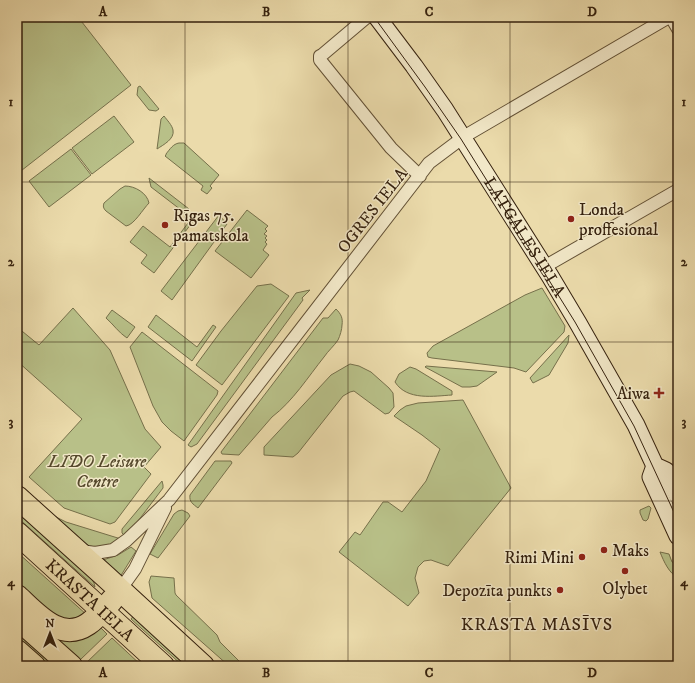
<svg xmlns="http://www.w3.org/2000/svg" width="695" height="683" viewBox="0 0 695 683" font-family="'IM FELL DW Pica',serif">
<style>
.green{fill:#b8c088;stroke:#76704b}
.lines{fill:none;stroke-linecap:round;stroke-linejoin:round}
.street-casing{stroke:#625035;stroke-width:14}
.secondary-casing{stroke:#35210e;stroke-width:19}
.highway-casing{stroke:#35210e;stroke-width:24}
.street{stroke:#f2e8c8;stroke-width:12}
.secondary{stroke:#f2e8c8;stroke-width:17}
.highway{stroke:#ebdbab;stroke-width:22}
.tram{stroke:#35210e;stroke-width:1}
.grid{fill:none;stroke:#35210e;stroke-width:1;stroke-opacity:0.55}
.poi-dot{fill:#8f2418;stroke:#f2e8c8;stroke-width:1.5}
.labels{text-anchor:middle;stroke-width:3;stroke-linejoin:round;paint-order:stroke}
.poi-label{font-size:17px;fill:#35210e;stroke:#f2e8c8;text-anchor:start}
.street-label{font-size:17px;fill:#35210e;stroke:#f2e8c8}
.park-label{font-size:17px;font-style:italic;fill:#56492c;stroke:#f2e8c8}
.neighbourhood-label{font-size:18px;letter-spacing:1px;fill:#35210e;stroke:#f2e8c8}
.neatline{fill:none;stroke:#35210e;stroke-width:1.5}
.grid-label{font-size:13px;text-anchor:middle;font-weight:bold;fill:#35210e}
</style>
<rect width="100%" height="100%" fill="#ebdbab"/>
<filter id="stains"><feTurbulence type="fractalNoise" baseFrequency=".005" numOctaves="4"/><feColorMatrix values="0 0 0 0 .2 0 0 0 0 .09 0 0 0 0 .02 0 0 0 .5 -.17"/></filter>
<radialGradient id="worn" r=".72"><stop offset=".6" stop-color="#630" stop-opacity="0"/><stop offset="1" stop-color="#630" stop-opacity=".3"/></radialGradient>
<path class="green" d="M18,17H78L131,85L17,174V18Z
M140,86L159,109L156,111L149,110L137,95L138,87Z
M114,116L134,142L92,174L72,148Z
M164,116C167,120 172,125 173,130C175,139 163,145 157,149L161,119Z
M179,143H184L219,175L210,186L212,188L207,194L201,190L203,186L165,156L166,155V154C170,149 173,144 179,143Z
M71,149L91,175L49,207L29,181Z
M149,178L189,209L185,213L151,187Z
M125,186C135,186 147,193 149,203C143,209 134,225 126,226L106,211C103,208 103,206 104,203L120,189Z
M247,210L268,226L265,229L267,231L264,234L267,236L265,238L267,240L265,242L267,244L263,250L269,255L251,278L215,251Z
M219,215L227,224L172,300L161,291Z
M191,219L194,220L154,273L141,263L147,255L130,242L143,226L170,247Z
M271,284L289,296L222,385L196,365L221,331L257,286Z
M542,288L565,326L564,332L526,372L514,368L432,358L428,357L427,353L433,346L525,295Z
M310,290L302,298L303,300L197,444L191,447L188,445L296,293Z
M73,308L110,350L145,429L161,447L144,467L151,474L115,522L110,524L64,508L29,477L82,419L17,361V327L39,345Z
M336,309C341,314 343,318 342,325C342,329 340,336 338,340C334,346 328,351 324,357C308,377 293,401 272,417L239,455L222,454L221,452L323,318H328Z
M112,310L135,327L127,338C119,333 113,324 106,318Z
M156,315L197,347L213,325L216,327L192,361L148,327Z
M142,332L218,391L217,395L184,441L171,431L162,422L153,406L130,347Z
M569,335L568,343L549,375L533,383L530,378Z
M350,364L359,366L371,372L389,388L393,393L394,407L389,413L385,414L354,391L350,392L343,396L298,453L293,457L264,455V447L331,375Z
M426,366L497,372L477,386L470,387H462L425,367Z
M410,367L416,369L452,391V395C434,396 407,401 395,382L399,374Z
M463,400L511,488L448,566L431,560L424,561L418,567L415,578L419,593L408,606L339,552L355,532L360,535L383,502H388L402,512L426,481L440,449L422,435L394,416L400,410L406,406L418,403Z
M215,461H231L232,463L198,508C193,504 189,502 190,495Z
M162,481L163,485V488L138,521L125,536L122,533V529Z
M18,484L56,517L66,522L121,539L111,545L94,547L87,545L74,539L21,490Z
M17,505L88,572L94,583L95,587L17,517Z
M649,506L651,508L648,519L646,521L643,520L640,513V510Z
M182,510L188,513L190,516L158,558L150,554L174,514L178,511Z
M131,547L136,551L120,577L103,560L118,555Z
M17,552L87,615L80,619L59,620L17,589Z
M660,552L669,554L672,562C681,565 678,570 678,578C669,573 664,562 660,552Z
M151,576L174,578L175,593L176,595L217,635L220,642L244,666H229L152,598L149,582Z
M135,614L192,666H183L131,619Z
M100,627L107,634L80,660L54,638Z
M17,631L56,666H45L17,642Z
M112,638L142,666H87L85,664Z"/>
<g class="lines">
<g class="street-casing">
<path id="street" d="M367,17L322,55L320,56V60L391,148L420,176
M671,17L678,29
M544,267L678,190
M81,551L95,553L113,550L127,540L169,500L429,163L465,136L669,17
M120,590L135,569L165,508"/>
</g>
<g class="secondary-casing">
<g id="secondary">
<path id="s1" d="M377,17L414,66L445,110L550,276L578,323L636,425L655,466L666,471L678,496"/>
<path d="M655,466L651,477L678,536"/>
</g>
</g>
<g class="highway-casing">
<g id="highway">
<path d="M17,497L106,577L203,666"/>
<path id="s2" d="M17,533L163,666"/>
<path d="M17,596C36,613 60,643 88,624C97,618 105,608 112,600"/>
<path d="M17,618L71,666"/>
<path d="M17,651L34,666"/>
</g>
</g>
<use href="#street" class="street"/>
<use href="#secondary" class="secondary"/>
<use href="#highway" class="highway"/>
<path class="tram" d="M374,17L425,87L461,139L575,322L634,426L678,521"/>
</g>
<path class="grid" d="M185,17V666M348,17V666M510,17V666M17,182H678M17,342H678M17,501H678"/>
<g class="poi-dot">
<circle cx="571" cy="219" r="4"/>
<circle cx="165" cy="225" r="4"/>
<path d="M657 387h4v4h4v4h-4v4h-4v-4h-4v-4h4z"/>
<circle cx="604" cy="550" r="4"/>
<circle cx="582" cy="557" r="4"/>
<circle cx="625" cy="571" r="4"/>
<circle cx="560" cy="590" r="4"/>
</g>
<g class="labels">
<g class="poi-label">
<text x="579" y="215">Londa<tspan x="579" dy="20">proffesional</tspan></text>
<text x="173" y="221">Rīgas 75.<tspan x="173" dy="20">pamatskola</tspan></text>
<text x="650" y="399" text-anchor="end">Aiwa</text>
<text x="612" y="556">Maks</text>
<text x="574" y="563" text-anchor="end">Rimi Mini</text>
<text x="625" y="594" text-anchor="middle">Olybet</text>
<text x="552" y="596" text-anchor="end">Depozīta punkts</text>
</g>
<g class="street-label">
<text transform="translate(372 210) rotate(-52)" y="6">OGRES IELA</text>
<text dy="6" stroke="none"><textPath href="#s1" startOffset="265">LATGALES IELA</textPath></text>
<text dy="6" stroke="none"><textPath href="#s2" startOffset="99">KRASTA IELA</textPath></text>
</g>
<g class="park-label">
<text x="97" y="467">LIDO Leisure<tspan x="97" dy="20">Centre</tspan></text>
</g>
<g class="neighbourhood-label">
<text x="537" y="630">KRASTA MASĪVS</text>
</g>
</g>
<rect width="695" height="683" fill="none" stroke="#ebdbab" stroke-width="44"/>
<g transform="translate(50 633)" stroke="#f2e8c8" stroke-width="3" paint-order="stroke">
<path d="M0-3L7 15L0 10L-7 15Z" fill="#35210e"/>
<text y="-6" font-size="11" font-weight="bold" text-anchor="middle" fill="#35210e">N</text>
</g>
<rect x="22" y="22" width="651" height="639" class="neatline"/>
<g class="grid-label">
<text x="103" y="16">A</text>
<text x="266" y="16">B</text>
<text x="429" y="16">C</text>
<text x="592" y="16">D</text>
<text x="11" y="106">1</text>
<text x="684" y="106">1</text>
<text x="11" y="266">2</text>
<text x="684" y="266">2</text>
<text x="11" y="426">3</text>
<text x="684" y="426">3</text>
<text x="11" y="586">4</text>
<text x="684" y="586">4</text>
<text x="103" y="677">A</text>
<text x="266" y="677">B</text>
<text x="429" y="677">C</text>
<text x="592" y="677">D</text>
</g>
<rect width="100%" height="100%" filter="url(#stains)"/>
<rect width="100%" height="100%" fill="url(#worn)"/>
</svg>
